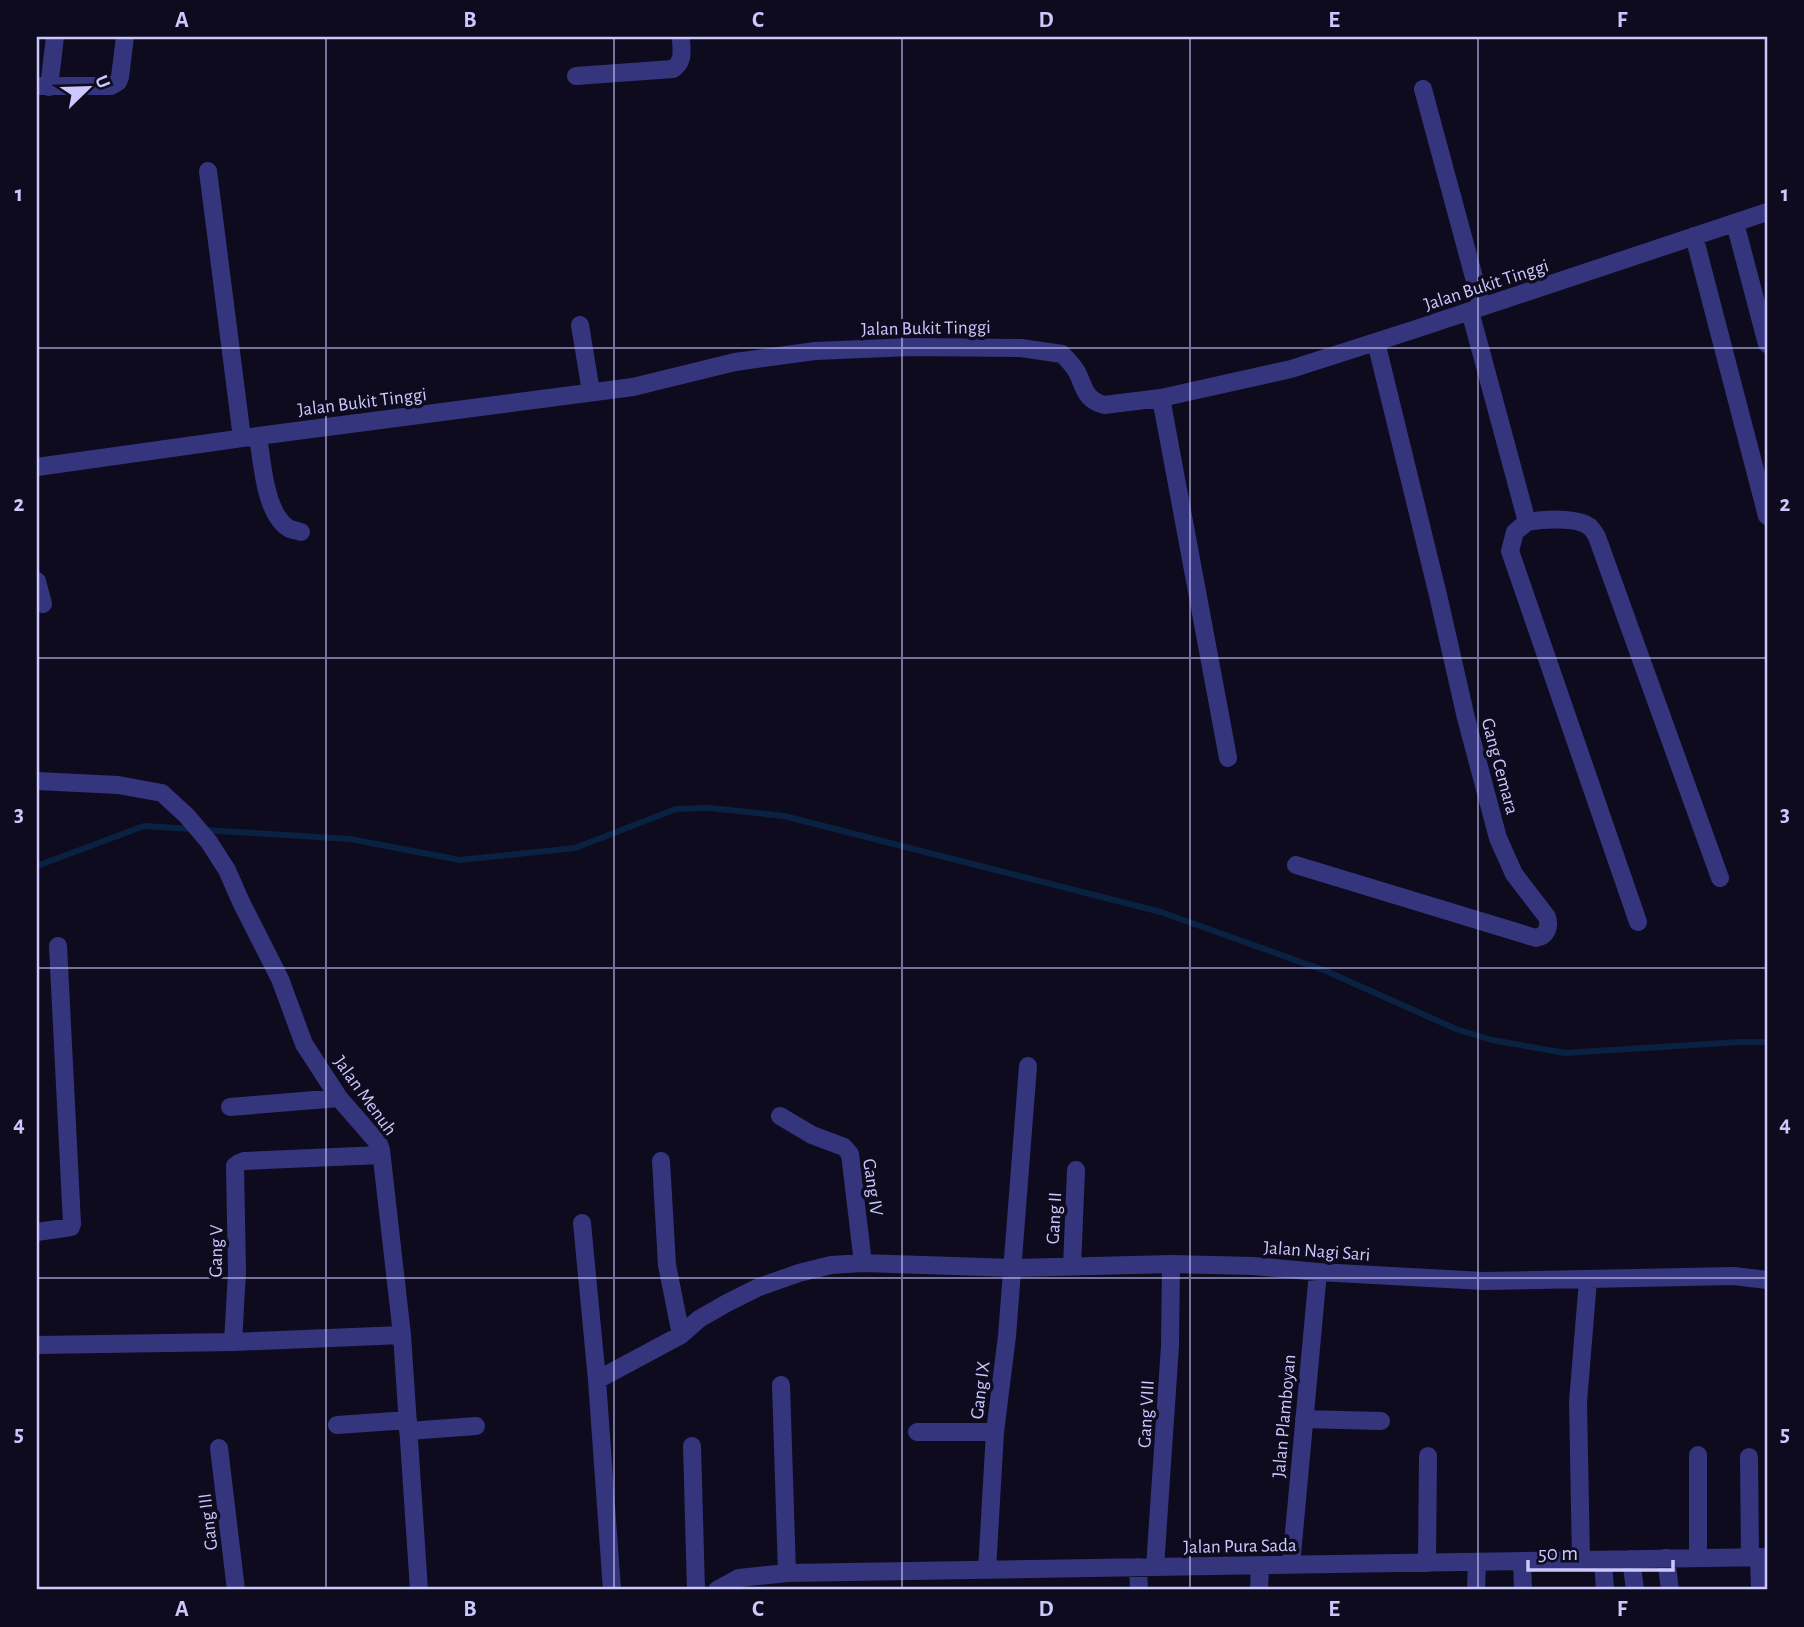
<svg xmlns="http://www.w3.org/2000/svg" width="1804" height="1627" viewBox="0 0 1804 1627" font-family="'Alegreya Sans',sans-serif">
<style>
.lines{fill:none;stroke-linecap:round;stroke-linejoin:round}
.stream{stroke:#0a2242;stroke-width:6}
.minor{stroke:#35357e;stroke-width:18}
.grid{fill:none;stroke:#ccc8ff;stroke-width:2;stroke-opacity:0.55}
.labels{text-anchor:middle;stroke-width:7;stroke-linejoin:round;paint-order:stroke}
.street-label{font-size:19px;fill:#ccc8ff;stroke:#0e0b1e}
.neatline{fill:none;stroke:#ccc8ff;stroke-width:2.5}
.grid-label{font-size:23px;text-anchor:middle;font-weight:bold;fill:#ccc8ff}
</style>
<rect width="100%" height="100%" fill="#0e0b1e"/>
<g class="lines">
<path class="stream" d="M204,830L350,839L460,860L575,848L676,809L710,808L784,816L1161,912L1326,971L1456,1029L1492,1040L1565,1053L1740,1042H1767
M37,866L144,826L193,829"/>
<path class="minor" d="M576,76L673,69C685,61 681,49 681,37
M37,86H111L118,82L120,77L125,37
M49,87L55,37
M1423,89L1482,307
M208,171L242,438
M1735,223L1767,344
M1694,236L1767,516
M1470,311L1527,522C1543,519 1578,517 1590,527C1593,530 1595,533 1597,537L1720,878
M580,325L591,392
M1161,398L1228,758
M258,436C262,461 265,516 290,529C291,529 300,532 301,532
M37,467L258,436L633,387L735,362L815,351L911,347L1021,348L1062,354C1067,359 1073,365 1077,372C1085,388 1084,399 1104,405L1161,398L1291,369L1416,329L1767,212
M1527,522L1515,532L1510,551L1638,922
M37,581L43,604
M37,781L118,785L162,793L187,816L209,842L227,870L241,902L280,979L304,1044L339,1098L379,1144L381,1150L402,1335L419,1590
M1296,865L1536,938C1547,936 1550,927 1547,917L1514,874L1498,838L1466,718L1438,595L1376,342
M230,1107L339,1098
M780,1116L812,1135L844,1147L850,1154L863,1263
M661,1161L667,1265L681,1335
M582,1223L597,1380L612,1590
M37,1232L71,1227L72,1224L58,946
M1072,1267L1076,1170
M233,1342L237,1272L235,1166L239,1163L244,1161L381,1155
M37,1345L233,1342L402,1335
M597,1380L681,1335L699,1319L727,1303L759,1287L799,1273L831,1265L863,1263L1013,1268L1171,1264L1253,1266L1318,1272L1484,1281L1734,1276L1767,1280
M781,1385L787,1573
M1304,1419L1381,1421
M337,1425L408,1420
M408,1431L476,1426
M917,1432H995
M692,1446L696,1590
M219,1448L236,1590
M1698,1455V1558
M1749,1457L1750,1557
M1759,1557L1760,1590
M1666,1558L1670,1590
M1631,1559L1635,1590
M1581,1560L1578,1402L1588,1280
M1603,1560L1605,1590
M1522,1561L1523,1590
M1427,1563L1428,1456
M1291,1565L1318,1272
M1138,1567L1139,1590
M1155,1567L1170,1346L1171,1264
M987,1570L995,1432L1007,1336L1028,1066
M717,1590L739,1578L787,1573L1767,1557
M1259,1590L1260,1566
M1476,1590L1477,1562"/>
</g>
<path class="grid" d="M326,37V1590M614,37V1590M902,37V1590M1190,37V1590M1478,37V1590M37,348H1767M37,658H1767M37,968H1767M37,1278H1767"/>
<g class="labels">
<g class="street-label">
<text transform="translate(1486 284) rotate(-18)" y="7">Jalan Bukit Tinggi</text>
<text transform="translate(926 327) rotate(-1)" y="7">Jalan Bukit Tinggi</text>
<text transform="translate(362 401) rotate(-7)" y="7">Jalan Bukit Tinggi</text>
<text transform="translate(1501 766) rotate(75)" y="7">Gang Cemara</text>
<text transform="translate(366 1095) rotate(54)" y="7">Jalan Menuh</text>
<text transform="translate(874 1187) rotate(82)" y="7">Gang IV</text>
<text transform="translate(1053 1218) rotate(-87)" y="7">Gang II</text>
<text transform="translate(1317 1250) rotate(4)" y="7">Jalan Nagi Sari</text>
<text transform="translate(215 1251) rotate(-89)" y="7">Gang V</text>
<text transform="translate(979 1390) rotate(-83)" y="7">Gang IX</text>
<text transform="translate(1145 1414) rotate(-87)" y="7">Gang VIII</text>
<text transform="translate(1283 1416) rotate(-85)" y="7">Jalan Plamboyan</text>
<text transform="translate(207 1522) rotate(-97)" y="7">Gang III</text>
<text transform="translate(1240 1545) rotate(-1)" y="7">Jalan Pura Sada</text>
</g>
</g>
<rect width="1804" height="1627" fill="none" stroke="#0e0b1e" stroke-width="77"/>
<g transform="translate(88 88) rotate(67)" stroke="#0e0b1e" stroke-width="5" paint-order="stroke">
<path d="M0-5L12 26L0 18L-12 26Z" fill="#ccc8ff"/>
<text y="-10" font-size="19" font-weight="bold" text-anchor="middle" fill="#ccc8ff">U</text>
</g>
<path d="M1528 1560v10h145v-10" fill="none" stroke="#ccc8ff" stroke-width="3.5"/>
<text x="1538" y="1560" font-size="21" fill="#ccc8ff" stroke="#0e0b1e" stroke-width="5" paint-order="stroke">50 m</text>
<rect x="38" y="38" width="1728" height="1550" class="neatline"/>
<g class="grid-label">
<text x="182" y="27">A</text>
<text x="470" y="27">B</text>
<text x="758" y="27">C</text>
<text x="1046" y="27">D</text>
<text x="1334" y="27">E</text>
<text x="1622" y="27">F</text>
<text x="19" y="201">1</text>
<text x="1785" y="201">1</text>
<text x="19" y="511">2</text>
<text x="1785" y="511">2</text>
<text x="19" y="821">3</text>
<text x="1785" y="821">3</text>
<text x="19" y="1131">4</text>
<text x="1785" y="1131">4</text>
<text x="19" y="1441">5</text>
<text x="1785" y="1441">5</text>
<text x="182" y="1616">A</text>
<text x="470" y="1616">B</text>
<text x="758" y="1616">C</text>
<text x="1046" y="1616">D</text>
<text x="1334" y="1616">E</text>
<text x="1622" y="1616">F</text>
</g>
</svg>
